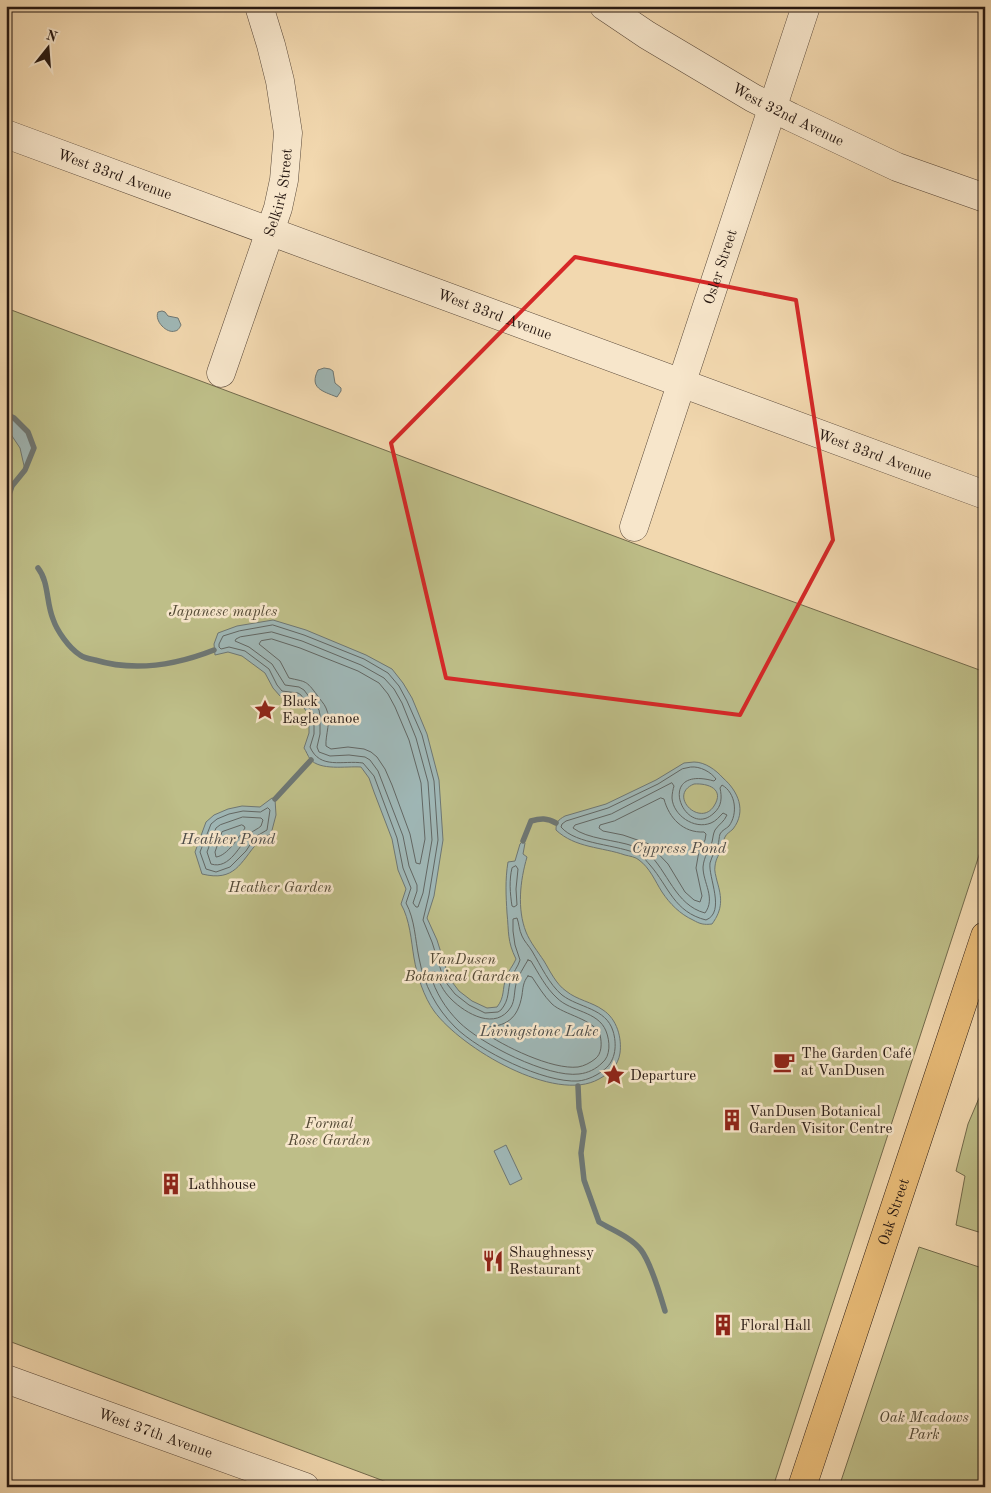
<svg xmlns="http://www.w3.org/2000/svg" width="991" height="1493" viewBox="0 0 991 1493" font-family="'Old Standard TT',serif">
<style>
.green{fill:#bebe88;stroke:#726a4c}
.water{fill:#9fb7b6;stroke:#6e7774;fill-rule:evenodd}
.lines{fill:none;stroke-linecap:round;stroke-linejoin:round}
.shore{stroke:#626764;stroke-width:1}
.stream{stroke:#6e7774;stroke-width:5.5}
.minor-casing{stroke:#584738;stroke-width:29}
.major-casing{stroke:#251711;stroke-width:29}
.minor{stroke:#f7e6cb;stroke-width:28}
.major{stroke:#e9bc78;stroke-width:28}
.marked{fill:none;stroke:#d62828;stroke-width:4;stroke-linejoin:round}
.labels{text-anchor:middle;stroke-width:5;stroke-linejoin:round;paint-order:stroke}
.street-label{font-size:15px;fill:#251711;stroke:#f7e6cb}
.park-label{font-size:15px;font-style:italic;fill:#534935;stroke:#f7e6cb}
.poi-label{font-size:15px;fill:#251711;stroke:#f7e6cb;text-anchor:start}
.water-label{font-size:16px;font-style:italic;fill:#504f4b;stroke:#f7e6cb}
</style>
<rect width="100%" height="100%" fill="#f2d8af"/>
<filter id="stains"><feTurbulence type="fractalNoise" baseFrequency=".004" numOctaves="4"/><feColorMatrix values="0 0 0 0 .2 0 0 0 0 .09 0 0 0 0 .02 0 0 0 .5 -.17"/></filter>
<radialGradient id="worn" r=".72"><stop offset=".6" stop-color="#630" stop-opacity="0"/><stop offset="1" stop-color="#630" stop-opacity=".3"/></radialGradient>
<path class="green" d="M6,308L638,545L985,672V837L773,1487H400L6,1340Z
M985,1084V1234L956,1225L965,1176L956,1171L968,1124Z
M919,1247L985,1269V1487H839Z"/>
<path class="water" d="M162,311L165,312L168,316L178,318L181,325C180,327 178,331 175,331C167,334 154,321 158,312Z
M324,368L330,369L333,371L335,383L341,388V391L337,397C322,391 309,388 318,370Z
M6,414L14,418L28,432L34,448L25,470L20,448L8,430H6Z
M273,620L306,630L366,655L392,669L403,683L412,698L427,734L439,780L443,840L434,896L427,918L437,940L449,978L459,991L472,1001L487,1008L497,1007C505,997 502,989 506,978C508,971 513,966 516,959C507,941 509,932 507,913C506,896 505,880 508,862L515,861L520,844L523,841L525,843L523,854L527,857C520,881 517,909 526,932C530,942 538,952 544,961C550,971 556,984 566,991C577,1000 592,1002 603,1010C617,1019 622,1038 620,1053C618,1066 610,1073 599,1079C555,1104 461,1048 434,1011C424,997 417,976 414,958C411,940 410,920 401,904L406,889L398,870L392,839L374,792L369,778L361,767C346,766 320,771 310,759C308,756 306,751 304,748L309,733V715L297,698L280,696L273,688L265,673L242,656L228,652L215,655L214,644L218,633L237,626Z
M694,762C705,762 716,770 723,778C738,791 747,811 733,829C730,832 726,834 725,837C723,840 723,845 722,848C719,855 716,858 715,866C714,871 716,876 717,881C722,898 723,909 712,924C704,925 700,924 693,920C680,914 670,904 662,892C655,881 650,868 639,860C636,857 629,856 625,855C602,847 575,848 556,830C556,822 558,820 565,816L606,804L656,780L684,763ZM694,784C708,783 725,789 714,806C700,828 667,795 694,784Z
M272,798L275,799L276,815L271,834C267,836 261,839 258,842C240,863 235,882 202,874L195,852L206,822L214,815L228,809L242,806L260,807Z
M506,1145L522,1179L510,1185L494,1151Z"/>
<g class="lines">
<path class="shore" d="M273,625L304,635L364,659L388,673L399,686L407,701L422,735L434,781L438,840L429,895L423,920L432,942L444,980L455,994L469,1005L485,1013L498,1012L501,1010C510,999 507,991 511,979C513,972 518,967 520,960L515,945L513,931V919L517,918C519,923 519,930 522,936C524,941 529,946 532,951C541,966 549,984 562,995C579,1008 606,1008 613,1031C617,1044 616,1060 605,1069C598,1075 588,1080 578,1081C544,1083 479,1051 455,1027C436,1008 424,985 419,958C415,939 415,920 406,903L411,888L403,868L397,838L374,776L363,763C343,760 320,770 310,747L314,734V715L301,695L298,693L282,691L277,685L269,669L245,651L229,647L221,649L219,647V644L223,636L239,631Z
M272,632L302,641L361,665L384,678L394,689L402,703L416,738L428,782L432,840L423,893L418,907H416L413,903L417,891V885L409,866L403,836L378,771L370,760L365,757L349,755L330,756L319,752L317,747L320,734V715L319,710L304,690L299,687L285,685L272,664L249,647L235,641L236,639L240,637Z
M272,639L300,648L358,671L379,683L388,694L395,707L409,740L421,783L425,839L420,864L416,863L410,834L392,785L385,769L377,757L371,752L364,749L348,747L331,749L326,746C325,735 332,720 326,708C324,703 320,700 317,695C306,680 306,682 289,678L280,661L259,644L261,641Z
M691,767C700,766 711,772 716,779L714,781C653,764 685,841 714,813C722,806 722,797 720,788L722,785C736,793 738,814 729,826C726,829 722,830 720,834C719,837 719,842 718,845C715,851 712,856 710,863C708,877 726,912 706,920C674,912 669,887 650,865C647,862 644,857 640,855C618,844 576,845 561,827L562,824L566,821L608,808L658,784L682,769Z
M672,783L674,786C673,789 672,794 672,798C673,815 694,830 711,823C716,821 719,817 723,813L727,815C724,822 719,824 715,830C713,834 713,838 712,842C709,851 704,856 703,867C703,883 716,898 705,913C675,905 668,871 647,852C643,848 638,847 633,846C616,840 587,839 573,828L575,825L611,814Z
M661,798L664,799C669,818 683,833 704,832L706,834L705,840L699,851L696,868L702,896L700,902L694,900L685,892L668,864L649,844L623,835L603,831L599,828L600,825L614,821Z
M268,808L270,810L267,830L255,837L246,851L230,867L216,872L206,869L200,852L211,824L217,819L229,814L243,811L260,812Z
M243,817L261,818L263,820L261,826C258,829 254,830 251,833C240,844 230,870 211,864L207,852L216,828L220,825Z
M242,825L244,826L245,828C239,837 227,856 216,857L215,852L222,832Z
M516,866L518,869L516,889L517,905L514,907L512,906C510,893 509,880 512,868Z
M528,960L531,961C539,974 546,988 557,998C571,1012 598,1011 606,1031C610,1041 611,1056 602,1063C596,1069 588,1073 579,1074C548,1078 481,1044 459,1022C445,1008 436,993 430,974L432,972H435C439,982 443,991 451,999C466,1014 496,1031 511,1007C515,1000 514,992 516,984C517,978 525,965 528,960Z
M528,976L532,977C538,986 544,996 552,1004C564,1015 594,1019 600,1035C602,1043 602,1054 595,1059C590,1063 584,1066 578,1067C552,1070 503,1046 482,1031L483,1027C506,1027 518,1019 522,995C523,988 523,982 528,976Z"/>
<path class="stream" d="M6,414L14,418L28,432L34,448L25,470L12,486L6,504
M6,540L8,542
M38,568C49,582 46,602 53,619C57,631 69,648 80,655C84,658 90,659 95,660C135,672 176,665 214,650
M275,799L311,760
M523,841L531,821C541,818 547,818 556,823
M578,1086L579,1108L584,1131L581,1153L584,1180L599,1222C612,1230 631,1237 641,1250C651,1263 660,1294 665,1311"/>
<g class="minor-casing">
<g id="minor">
<path id="s1" d="M604,6L647,35L753,98L791,117L897,167L985,198"/>
<path id="s2" d="M6,134L985,495"/>
<path id="s3" d="M221,373L278,208L284,180L288,133L280,81L271,45L259,6"/>
<path id="s4" d="M634,527L806,6"/>
<path id="s5" d="M6,1379L305,1487"/>
</g>
</g>
<g class="major-casing">
<g id="major">
<path id="s6" d="M802,1487L985,936"/>
</g>
</g>
<use href="#minor" class="minor"/>
<use href="#major" class="major"/>
</g>
<path class="marked" d="M575,257L796,300L833,540L740,715L446,678L391,443Z"/>
<defs>
<g id="sight-bare" transform="scale(1.725)"><path d="M0-6L1.8-2.2L6-1.7L2.9 1.2L3.7 5.4L0 3.3L-3.7 5.4L-2.9 1.2L-6-1.7L-1.8-2.2Z" fill="#8f2418" stroke="#f7e6cb" stroke-width="2.5" paint-order="stroke"/></g>
<g id="cafe-bare" transform="scale(1.725)"><path d="M-5.5-4.5H6V0H3Q3 3.5 0 3.5H-2.5Q-5.5 3.5-5.5 0ZM3-3.2v2h1.7v-2ZM-6 4.5H4V6H-6Z" fill="#8f2418" stroke="#f7e6cb" stroke-width="2.5" paint-order="stroke"/></g>
<g id="building-bare" transform="scale(1.725)"><path d="M-4-6H4V6H1V3H-1V6H-4ZM-2.5-4.3h1.7v1.8h-1.7ZM.8-4.3h1.7v1.8H.8ZM-2.5-1h1.7V.8h-1.7ZM.8-1h1.7V.8H.8Z" fill="#8f2418" stroke="#f7e6cb" stroke-width="2.5" paint-order="stroke"/></g>
<g id="restaurant-bare" transform="scale(1.725)"><path d="M-5-6h1v4h1v-4h1v4h1v-4h1v5L-1.5 .5V6h-2V.5L-5-1ZM5-6V6H3V1.5H1.5Q1.5-4 5-6Z" fill="#8f2418" stroke="#f7e6cb" stroke-width="2.5" paint-order="stroke"/></g>
</defs>
<g fill-rule="evenodd">
<use href="#sight-bare" x="265" y="710"/>
<use href="#cafe-bare" x="784" y="1062"/>
<use href="#sight-bare" x="614" y="1075"/>
<use href="#building-bare" x="732" y="1120"/>
<use href="#building-bare" x="171" y="1184"/>
<use href="#restaurant-bare" x="493" y="1261"/>
<use href="#building-bare" x="723" y="1325"/>
</g>
<g class="labels">
<g class="street-label">
<text dy="5" stroke="none"><textPath href="#s1" startOffset="214">West 32nd Avenue</textPath></text>
<text dy="5" stroke="none"><textPath href="#s2" startOffset="116">West 33rd Avenue</textPath></text>
<text dy="5" stroke="none"><textPath href="#s3" startOffset="190">Selkirk Street</textPath></text>
<text dy="5" stroke="none"><textPath href="#s4" startOffset="274">Osler Street</textPath></text>
<text dy="5" stroke="none"><textPath href="#s2" startOffset="521">West 33rd Avenue</textPath></text>
<text dy="5" stroke="none"><textPath href="#s2" startOffset="926">West 33rd Avenue</textPath></text>
<text dy="5" stroke="none"><textPath href="#s6" startOffset="290">Oak Street</textPath></text>
<text dy="5" stroke="none"><textPath href="#s5" startOffset="159">West 37th Avenue</textPath></text>
</g>
<g class="park-label">
<text x="223" y="616">Japanese maples</text>
<text x="280" y="892">Heather Garden</text>
<text x="462" y="964">VanDusen<tspan x="462" dy="17">Botanical Garden</tspan></text>
<text x="329" y="1128">Formal<tspan x="329" dy="17">Rose Garden</tspan></text>
<text x="924" y="1422">Oak Meadows<tspan x="924" dy="17">Park</tspan></text>
</g>
<g class="poi-label">
<text x="282" y="706">Black<tspan x="282" dy="17">Eagle canoe</tspan></text>
<text x="801" y="1058">The Garden Café<tspan x="801" dy="17">at VanDusen</tspan></text>
<text x="630" y="1080">Departure</text>
<text x="749" y="1116">VanDusen Botanical<tspan x="749" dy="17">Garden Visitor Centre</tspan></text>
<text x="188" y="1189">Lathhouse</text>
<text x="509" y="1257">Shaughnessy<tspan x="509" dy="17">Restaurant</tspan></text>
<text x="740" y="1330">Floral Hall</text>
</g>
<g class="water-label">
<text x="228" y="844">Heather Pond</text>
<text x="679" y="853">Cypress Pond</text>
<text x="539" y="1036">Livingstone Lake</text>
</g>
</g>
<rect width="991" height="1493" fill="none" stroke="#f2d8af" stroke-width="25"/>
<rect x="8" y="8" width="976" height="1478" fill="none" stroke="#251711" stroke-width="2.5"/>
<rect x="12" y="12" width="966" height="1468" fill="none" stroke="#251711"/>
<g transform="translate(48 48) rotate(17)" stroke="#f7e6cb" stroke-width="4" paint-order="stroke">
<path d="M0-4L9 19L0 12L-9 19Z" fill="#251711"/>
<text y="-8" font-size="14" font-weight="bold" text-anchor="middle" fill="#251711">N</text>
</g>
<rect width="100%" height="100%" filter="url(#stains)"/>
<rect width="100%" height="100%" fill="url(#worn)"/>
</svg>
